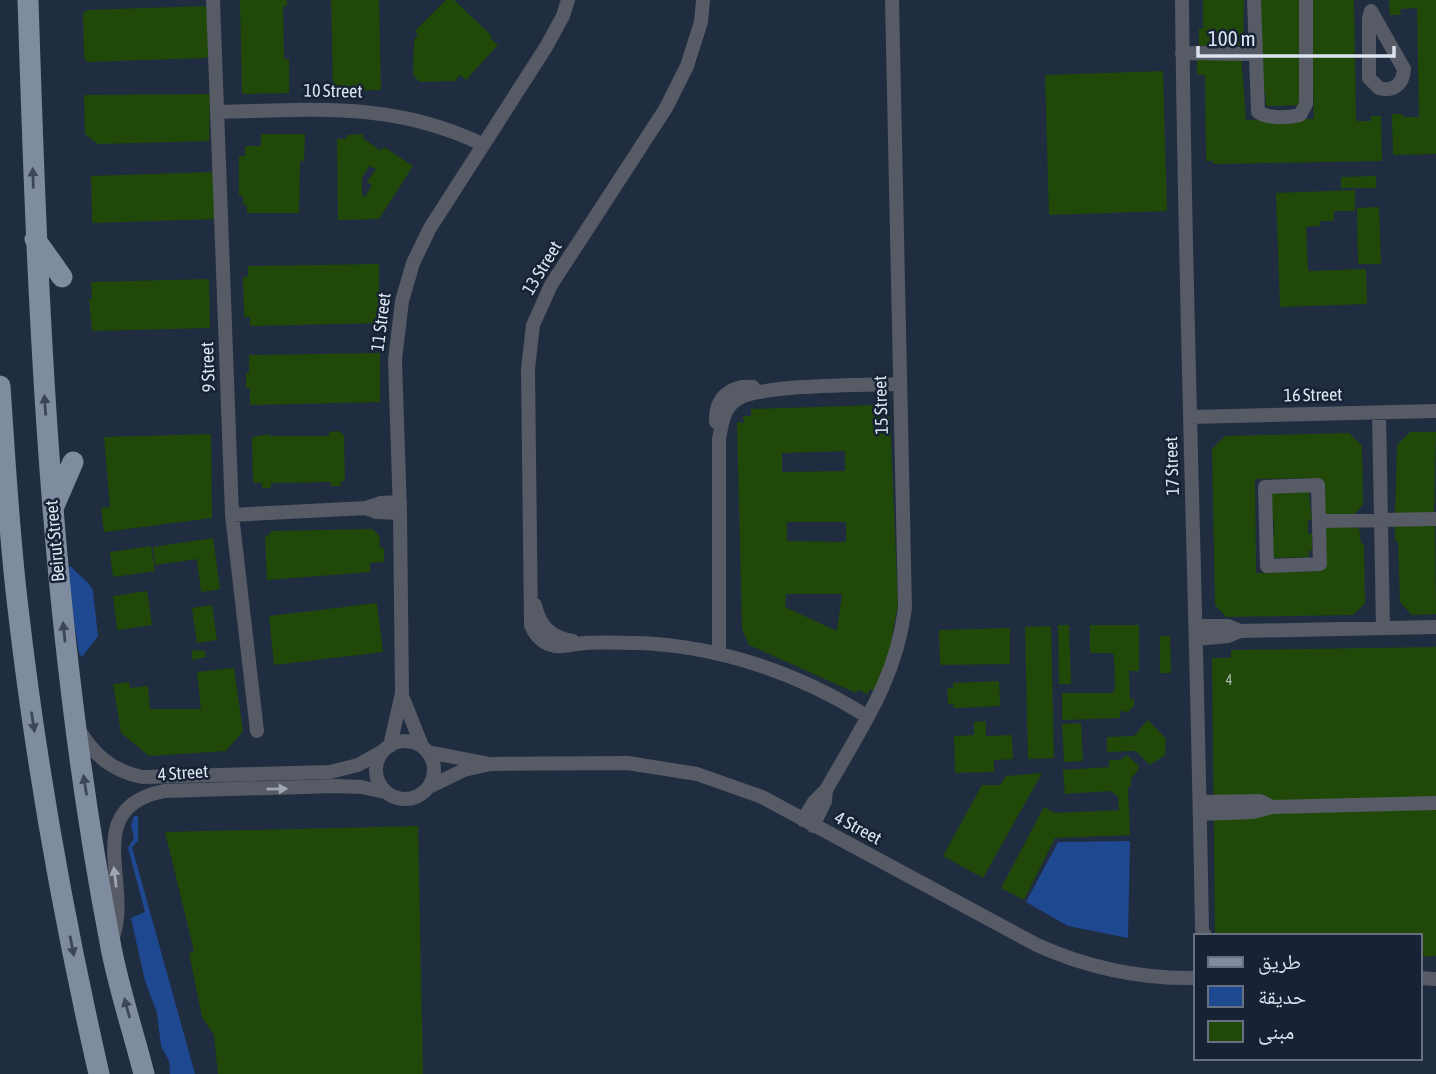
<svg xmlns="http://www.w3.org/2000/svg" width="1436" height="1074" viewBox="0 0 1436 1074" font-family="'Asap Condensed','Noto Naskh Arabic',sans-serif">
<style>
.green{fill:#1e488f}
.building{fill:#204909;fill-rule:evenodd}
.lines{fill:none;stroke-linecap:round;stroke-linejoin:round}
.street{stroke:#565b65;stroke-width:14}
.primary{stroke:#7f8b9e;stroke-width:21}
.oneway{fill:#3b4759}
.oneway2{fill:#a0a6b2}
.labels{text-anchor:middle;stroke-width:5;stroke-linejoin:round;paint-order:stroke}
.number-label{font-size:14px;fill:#adbdb7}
.street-label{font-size:18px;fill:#dce4f1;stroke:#172234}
</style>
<rect width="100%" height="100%" fill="#202c3f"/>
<path class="green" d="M66,567H72C78,576 90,581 93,591L98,636L82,657L79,654Z
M134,816H138V841L132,847L195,1074H170L169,1061L161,1046L157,1013L145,981L131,918L145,912L128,848L134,838L131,826Z
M1130,841L1128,938L1068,926L1026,902L1058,842Z"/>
<path class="building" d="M240,0H287V6H283L284,59H289V93L242,94Z
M331,0H379L381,90L333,91Z
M446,0H454L492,36L490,38L498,45L466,80L460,75L455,81L420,82L413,75L414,40L418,35L415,31Z
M1203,0H1244L1243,46H1199V28H1203Z
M1260,0H1300L1303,105L1266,106L1265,92H1262Z
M1311,0H1354L1356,121H1371V116H1381L1382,161L1213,164V161H1206L1205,75H1197V54H1241L1246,120L1314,119Z
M1389,0H1436V154L1393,155L1392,114H1403V117H1419L1417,8L1400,9L1401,15H1390Z
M205,6L208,12L209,55L206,58L87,62L84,57L83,13L88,10Z
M1163,71L1167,211L1049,215L1045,75Z
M210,94L209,141L98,144L85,134L84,95Z
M261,134H305L304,161H300L299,213H247V205H243V196H239V156H245V146H261Z
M363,134L364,139L381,151L384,147L413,166L379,219L338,220L337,139H346L347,135ZM369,166L376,169L367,182L372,185L365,197L362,195V178Z
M213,172L215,219L92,223L91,176Z
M1376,176V188H1341V177Z
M1355,190V211H1334V221H1320V226L1306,227L1308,271L1366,269L1367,304L1280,307L1276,193Z
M1379,207L1381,264H1358L1357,208Z
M379,264V323L250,326V317H244L243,277L248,276V266Z
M209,279L210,328L92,331L89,299H92L91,282Z
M380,353V402L250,405V388H246V373H249V355Z
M877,405V413L887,414L888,417H890L898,604L889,653L874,691L870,689L868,694L858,690L856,693L749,645L742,629L737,422L744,423L743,416H751V409ZM845,451V471L782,472V453ZM787,522H846V542L787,541ZM786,594H842L837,631L785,607Z
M338,431L344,435L345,481H340L341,486H331L330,482L271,483V488H262V483H253L252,437L269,434V436H329V432Z
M1410,432H1436L1434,515L1395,516L1397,445Z
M1349,433L1362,446L1363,504L1353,516L1321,517L1320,478L1255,479L1256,573L1322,571L1320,527L1354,524L1355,528H1359L1361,543L1364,544L1365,603L1353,615L1226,617L1215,605L1212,449L1225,436Z
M211,434L212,518L104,532L101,508L110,507L104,437Z
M1308,488L1312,520H1308V534L1312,533V551H1308L1309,557L1273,558L1269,535H1274V521L1270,522L1272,489Z
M1395,525H1435L1436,614L1412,615L1400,602L1398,541H1395Z
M372,529L379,535L380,548H384V562L370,563V572L267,580L265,538L272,531Z
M213,538L220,589L201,592L197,559L155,565L153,547Z
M151,546L155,571L113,577L110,552Z
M147,591L152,625L117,630L113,596Z
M377,603L383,652L274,665L269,616Z
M212,605L217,640L197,643L192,608Z
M1058,625H1069L1071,684H1059Z
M1090,625H1139V671H1129L1130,699H1134V706L1128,712L1120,711V718L1062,720V693H1112L1115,689L1114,655L1111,653H1090Z
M1051,626L1054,758L1028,759L1025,627Z
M1010,628V664L940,665L939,630Z
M1160,636H1170L1171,673H1160Z
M1436,647V956L1420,957V936H1215L1212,658H1231V650Z
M192,650L205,651L206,657L192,660Z
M234,668L243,731L226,751L149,756L121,733L113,684L129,682L130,688L148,686L150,709H201L197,672Z
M999,681L1000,706L954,708L953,704H948L947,688H953V683Z
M1148,720L1166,739L1165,755L1150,765L1136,751L1107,752V737L1134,736Z
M986,721V736L1012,735L1013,759L994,760V772L955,773L954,736L974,735V722Z
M1081,723L1083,761L1064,762L1062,724Z
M1127,755L1139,766L1137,772L1131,778V787H1128L1130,835L1055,838L1024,900L1001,888L1044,807L1055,813L1119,810L1118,797L1111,791L1065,794L1063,770L1109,767V760H1120Z
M1042,773L983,878L943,856L982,785H1000L1006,776Z
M418,826L423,1074H218L214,1035L202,1017L189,953L194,951L165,832Z"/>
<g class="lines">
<path class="street" d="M213,0L232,515L257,731
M703,0L701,22L687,66L666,108L551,285L533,325L528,369L531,625C534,633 539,640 548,644C560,649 573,644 585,643C603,642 621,643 639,643C720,646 800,674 868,717
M1182,0C1185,310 1197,620 1202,930L1205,936
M1254,0L1258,112C1268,119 1288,118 1300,115L1306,104V0
M1371,11L1404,69C1403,85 1393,92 1379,88L1369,78V18Z
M1182,53L1255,54
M218,112C314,110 392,101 482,144
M1379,413L1383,628
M1190,417L1436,411
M716,422C715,398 730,385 753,387
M1318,485L1320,564L1267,566L1265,487Z
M366,508L376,512L400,513
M232,515L366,508L381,503L400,502
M1320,521L1436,519
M535,605C540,627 551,637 573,641
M1197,626H1228L1240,631
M1197,639L1228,636L1240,631L1436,627
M719,653V439C722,424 723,409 736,400C758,384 867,385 899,384
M403,698L422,746
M79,730C95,756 111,770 142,777L330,772L358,765L383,751
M376 770a29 29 0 1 1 58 0a29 29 0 1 1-58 0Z
M390,746L402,693L400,513L395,360L402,301L413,263L430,228L546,47L563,16L568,0
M428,752L485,763
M429,787L464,770L490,764L628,763L697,774L762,797L1037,945C1088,968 1140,979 1196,978
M1200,802L1260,801L1272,807
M1200,814L1253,812L1272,807L1436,803
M803,820L814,802L826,790C861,728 896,680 905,608L892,0
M813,826L825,801L826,790
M113,937C132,883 80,808 164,791L337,786L361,787L385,792
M1420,978L1436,979"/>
<path class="primary" d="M28,0C38,315 50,632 110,942C118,987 133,1030 144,1074
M35,239L62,277
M0,386C5,460 9,534 18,608C36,765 64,921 99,1074
M54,506L73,462"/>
</g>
<defs><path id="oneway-solid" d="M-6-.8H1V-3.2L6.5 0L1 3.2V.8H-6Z" transform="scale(1.75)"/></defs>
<g class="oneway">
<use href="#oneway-solid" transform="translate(33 178) rotate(-92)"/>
<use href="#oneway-solid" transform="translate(45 405) rotate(-94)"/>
<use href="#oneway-solid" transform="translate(64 632) rotate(-96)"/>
<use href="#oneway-solid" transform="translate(33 722) rotate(81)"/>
<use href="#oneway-solid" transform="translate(85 785) rotate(-99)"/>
<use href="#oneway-solid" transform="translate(72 946) rotate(79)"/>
<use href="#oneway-solid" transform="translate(127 1008) rotate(-105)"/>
</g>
<g class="oneway2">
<use href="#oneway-solid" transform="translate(277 789) rotate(-1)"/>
<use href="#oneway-solid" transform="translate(115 877) rotate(-97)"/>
</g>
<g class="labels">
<g class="number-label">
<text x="1229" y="685">4</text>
</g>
<g class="street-label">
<text transform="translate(333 91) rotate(1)" y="6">10 Street</text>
<text transform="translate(542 268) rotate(-59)" y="6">13 Street</text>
<text transform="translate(381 322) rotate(-83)" y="6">11 Street</text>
<text transform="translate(208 367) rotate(-92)" y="6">9 Street</text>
<text transform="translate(1313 395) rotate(-1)" y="6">16 Street</text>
<text transform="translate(881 405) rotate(-92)" y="6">15 Street</text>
<text transform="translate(1172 466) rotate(-92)" y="6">17 Street</text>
<text transform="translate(55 541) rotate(-95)" y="6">Beirut Street</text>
<text transform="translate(183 773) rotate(-4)" y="6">4 Street</text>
<text transform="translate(858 828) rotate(28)" y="6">4 Street</text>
</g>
</g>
<rect x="1194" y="934" width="228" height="126" fill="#172234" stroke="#667080" stroke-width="2"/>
<rect x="1208" y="957" width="35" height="10" fill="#7f8b9e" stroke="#667080" stroke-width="2"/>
<text x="1258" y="969" font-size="21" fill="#dce4f1">طريق</text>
<rect x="1208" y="986" width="35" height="21" fill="#1e488f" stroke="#667080" stroke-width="2"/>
<text x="1258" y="1004" font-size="21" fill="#dce4f1">حديقة</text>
<rect x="1208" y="1021" width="35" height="21" fill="#204909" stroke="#667080" stroke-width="2"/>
<text x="1258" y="1039" font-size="21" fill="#dce4f1">مبنى</text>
<path d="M1198 46v10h196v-10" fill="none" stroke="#dce4f1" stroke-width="3.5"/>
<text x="1208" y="46" font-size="21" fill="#dce4f1" stroke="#172234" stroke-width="5" paint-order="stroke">100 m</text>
</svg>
